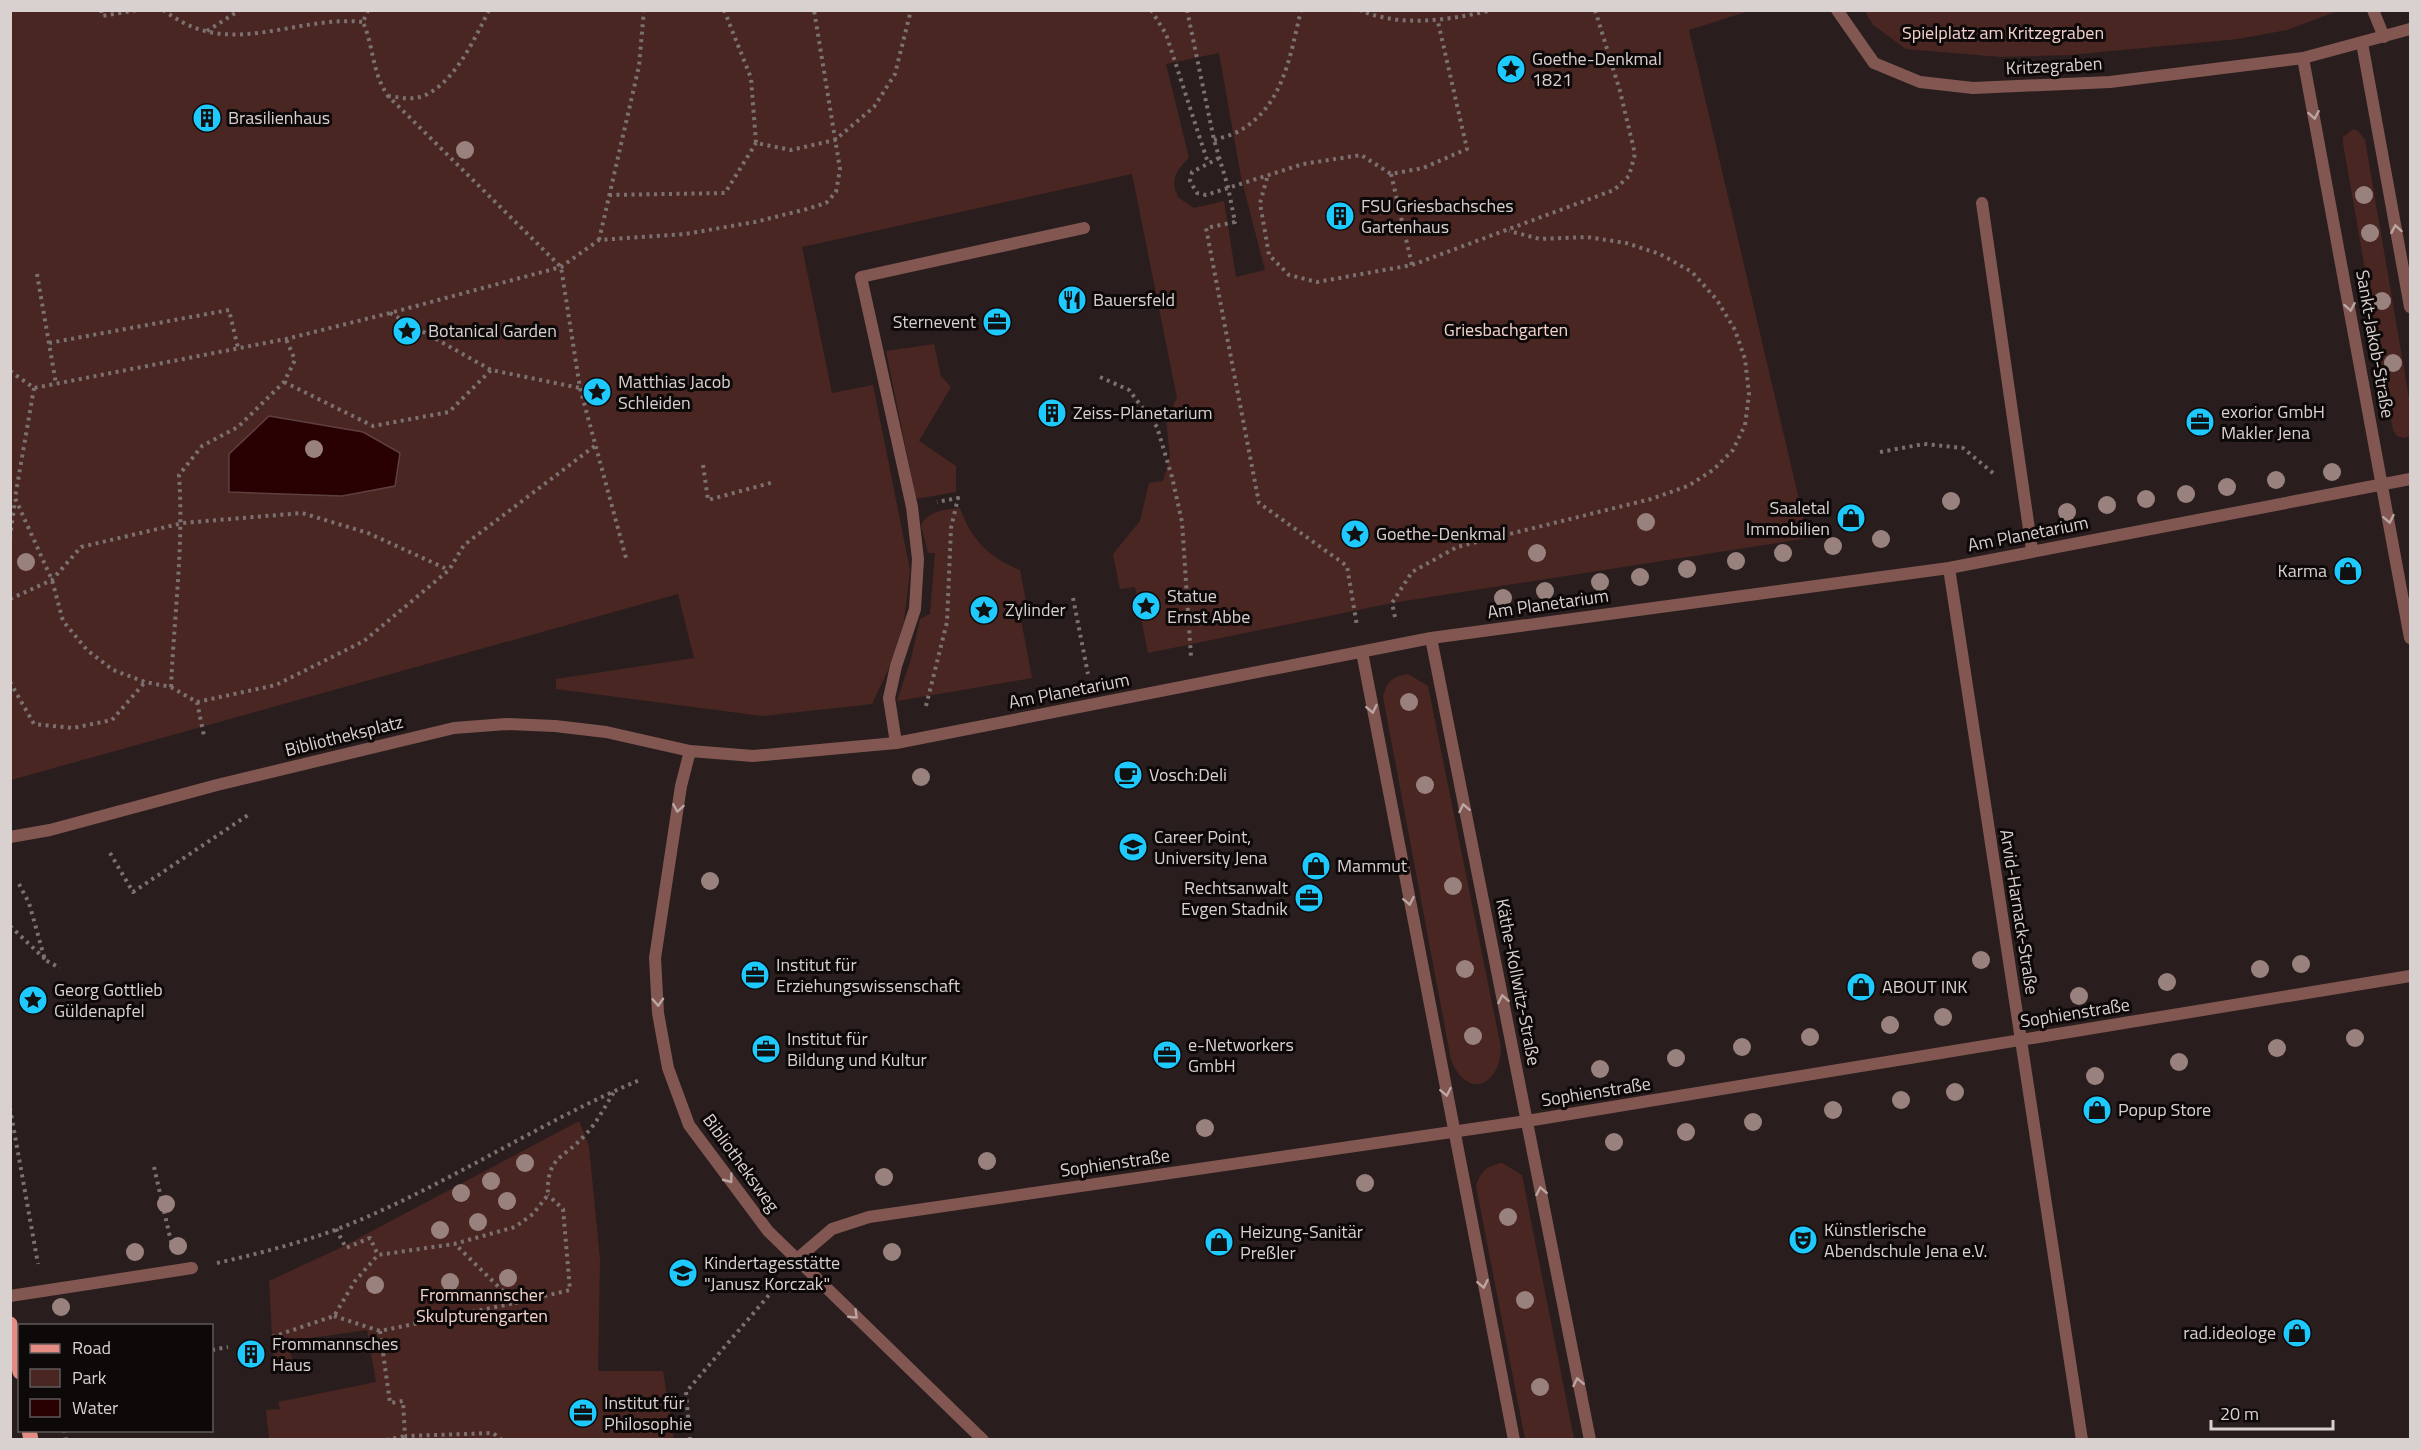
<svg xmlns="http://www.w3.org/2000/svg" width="2421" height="1450" viewBox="0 0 2421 1450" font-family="'Titillium Web',sans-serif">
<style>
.green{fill:#4a2623;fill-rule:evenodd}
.water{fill:#290102;stroke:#5e3f40;stroke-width:1.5}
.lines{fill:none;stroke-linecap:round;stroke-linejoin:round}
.path{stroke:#7a7170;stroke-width:4;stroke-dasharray:3 4.5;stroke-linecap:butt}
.lane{stroke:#825752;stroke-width:12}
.street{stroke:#825752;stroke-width:12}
.primary{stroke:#e48c83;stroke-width:15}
.tree{fill:#99817e}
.oneway{stroke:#bba6a4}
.labels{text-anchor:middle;stroke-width:6;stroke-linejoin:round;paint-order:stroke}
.park-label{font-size:18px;fill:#f4d2cd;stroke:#0e0909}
.poi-label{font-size:18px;fill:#d9d1d0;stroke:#0e0909;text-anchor:start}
.street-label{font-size:18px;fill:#d9d1d0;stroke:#0e0909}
</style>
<rect width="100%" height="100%" fill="#291e1d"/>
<path class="green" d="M11,11H1749L1689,30L1808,538L1392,603L1148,653L1135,587L1120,589L1113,554L1140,521L1149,483L1163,481L1170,457L1166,419L1177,398L1132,174L802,247L832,393L873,385L910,570L904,621L888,670L872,704L762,716L556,689V679L694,658L678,594L11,780ZM1219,53L1241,177L1265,270L1236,277L1224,201L1194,208L1179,198C1169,182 1176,170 1189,158L1166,64Z
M1865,11H2338L2287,30L2238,39L2069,55L2001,57L1906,49L1873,25Z
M2353,129L2358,131L2365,140L2410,404V435L2405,438L2397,436L2393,430L2343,143V137Z
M934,344L941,376L951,387L919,441L956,466V492L916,499L886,351Z
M960,508C971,539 989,558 1020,570L1027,607L1019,609L1032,678L897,701L911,659L920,619L930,614L935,553H928L921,525C930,510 944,510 960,508Z
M1408,674L1428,686L1501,1048C1500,1086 1467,1100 1451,1060L1383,697C1387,681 1392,677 1408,674Z
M579,1121L589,1146L600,1260L598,1371H663L674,1439H269L266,1410L280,1409L278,1402L376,1382L367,1330L289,1341L293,1368L274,1371L269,1281L342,1247Z
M1502,1163L1522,1175L1574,1439H1525L1476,1186C1481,1171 1486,1166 1502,1163Z"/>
<path class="water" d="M269,416L363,432L400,453L395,486L342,496L229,492V454Z"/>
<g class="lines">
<path class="path" d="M101,10L102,16L138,10
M163,10C176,19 189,27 205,31C254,44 312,16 363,22
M368,10L363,22C374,48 372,73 388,96L561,267L580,388L626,558
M724,10L751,78L756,143L791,150L835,140L874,107L895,74L911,10
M1151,10L1166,34L1208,163
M1187,10L1214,140L1228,187L1235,222L1206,228L1259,503L1347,566L1357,626
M1359,10C1403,28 1448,20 1493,10
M207,31L240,10
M388,96C397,97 411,100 420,97C453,87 475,38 489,10
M1214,140C1224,137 1236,134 1244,128C1284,103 1291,52 1301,10
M1219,158L1192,172L1190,181L1197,193L1206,195L1303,164L1361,155L1391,174L1423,168L1467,149L1438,22
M1391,174L1412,265
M1267,178L1260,203L1269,255L1289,275L1317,282L1412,265L1614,190L1629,176L1635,154L1620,91L1595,10
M609,195L725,193L756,143
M599,240L639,66L644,10
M37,274L56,384
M390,313L491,370L580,388
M49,343L229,310L238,348
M10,371L34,388L286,339L390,313L561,267L599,240L685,234L755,222L807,209L826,203L836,192L840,169L814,10
M1100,377L1129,390L1157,427L1172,477L1182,522L1191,657
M284,382L373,426L449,412L491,370
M34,388L15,498L52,580L63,621L87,650L113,670L145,682L171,687L197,702L276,685L364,641L449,570L464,545L596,445
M1880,452L1924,444L1963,448L1993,473
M703,465L708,500L774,482
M10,538L15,500
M1073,598L1088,674
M10,599L52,580L81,547L183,523L302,513L368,533L449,570
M1395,617L1392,603L1412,572L1457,547L1651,499L1688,486L1713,470L1733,450L1745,425L1749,394L1745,359L1735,330L1717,300L1692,272L1660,254L1626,243L1587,237L1540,239L1509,231
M10,682L34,724L73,728L112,720L145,682
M171,687C174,616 184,545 179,475L202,446L238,427L284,382L295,360L286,339
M197,702L204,736
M926,706L947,622L951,528L958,498L937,502
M110,853L133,892L251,813
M19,884L29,903L45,960L60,968
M10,926L45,959
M10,1108L38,1264
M154,1167L172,1246
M336,1229L346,1248L370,1238L378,1255
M217,1263C257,1254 296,1244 335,1230C442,1189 537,1123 642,1079
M515,1303L570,1290L563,1209L548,1195
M334,1316L380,1331L515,1303L455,1244
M380,1331L390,1403L403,1401L405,1436L493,1433L502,1440
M272,1337L334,1316L355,1281L378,1255L454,1244L515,1227L533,1214L548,1195C546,1156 564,1159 585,1135C597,1123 605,1106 614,1092
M212,1350L228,1347
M64,1430L66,1440
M386,1440L405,1436
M690,1440L686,1392L781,1281"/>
<path class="lane" d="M1982,203L2032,550
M896,743L889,698L896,666L915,609L918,559L912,507L861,277L1084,228
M10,1296L192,1268"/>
<path class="street" d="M1837,10L1874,63L1920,82L1973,88L2110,82L2303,58L2410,29
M2373,10L2384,37
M2362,43L2410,307
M2303,58L2410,638
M1949,568L2082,1440
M1431,638L1590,1440
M1362,652L1514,1440
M690,751L681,786L655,958L658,1013L668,1068L689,1125L768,1231L983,1440
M10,837L50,830L217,785L454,728L506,724L555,726L606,732L690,751L753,756L896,743L1431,638L1949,568L2410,479
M797,1259L832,1229L869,1217L1527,1121L2410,976"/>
<path class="primary" d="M10,1324L20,1372
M29,1430L31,1440"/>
</g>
<g class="tree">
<circle cx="465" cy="150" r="9"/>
<circle cx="2364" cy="195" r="9"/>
<circle cx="2370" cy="233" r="9"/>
<circle cx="2382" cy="301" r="9"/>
<circle cx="2393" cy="363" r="9"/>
<circle cx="314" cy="449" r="9"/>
<circle cx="2332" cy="472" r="9"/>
<circle cx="2276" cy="480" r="9"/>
<circle cx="2227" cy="487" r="9"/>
<circle cx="2186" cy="494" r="9"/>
<circle cx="2146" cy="499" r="9"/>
<circle cx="1951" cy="501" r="9"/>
<circle cx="2107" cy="505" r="9"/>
<circle cx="2067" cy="512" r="9"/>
<circle cx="1646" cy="522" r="9"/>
<circle cx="1881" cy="539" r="9"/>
<circle cx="1833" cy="546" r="9"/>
<circle cx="1537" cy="553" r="9"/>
<circle cx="1783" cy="553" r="9"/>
<circle cx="1736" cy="561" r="9"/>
<circle cx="26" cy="562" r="9"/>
<circle cx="1687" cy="569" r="9"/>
<circle cx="1640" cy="577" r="9"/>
<circle cx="1600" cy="582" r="9"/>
<circle cx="1545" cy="591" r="9"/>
<circle cx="1503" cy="598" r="9"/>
<circle cx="1409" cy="702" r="9"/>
<circle cx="921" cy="777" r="9"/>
<circle cx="1425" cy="785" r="9"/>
<circle cx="710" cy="881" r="9"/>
<circle cx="1453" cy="886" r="9"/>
<circle cx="1981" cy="960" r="9"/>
<circle cx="2301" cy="964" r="9"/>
<circle cx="1465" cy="969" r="9"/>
<circle cx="2260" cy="969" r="9"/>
<circle cx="2167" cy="982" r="9"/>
<circle cx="2079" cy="996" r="9"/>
<circle cx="1943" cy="1017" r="9"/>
<circle cx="1890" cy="1025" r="9"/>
<circle cx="1473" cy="1036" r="9"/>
<circle cx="1810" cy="1037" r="9"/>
<circle cx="2355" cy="1038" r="9"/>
<circle cx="1742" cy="1047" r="9"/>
<circle cx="2277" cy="1048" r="9"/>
<circle cx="1676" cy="1058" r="9"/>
<circle cx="2179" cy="1062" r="9"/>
<circle cx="1600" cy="1069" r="9"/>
<circle cx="2095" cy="1076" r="9"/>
<circle cx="1955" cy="1092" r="9"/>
<circle cx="1901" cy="1100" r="9"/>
<circle cx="1833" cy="1110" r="9"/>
<circle cx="1753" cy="1122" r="9"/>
<circle cx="1205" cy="1128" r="9"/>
<circle cx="1686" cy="1132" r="9"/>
<circle cx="1614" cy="1142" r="9"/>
<circle cx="987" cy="1161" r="9"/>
<circle cx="525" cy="1163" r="9"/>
<circle cx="884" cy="1177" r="9"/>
<circle cx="491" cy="1181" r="9"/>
<circle cx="1365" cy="1183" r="9"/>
<circle cx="461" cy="1193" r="9"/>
<circle cx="507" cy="1201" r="9"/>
<circle cx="166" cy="1204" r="9"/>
<circle cx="1508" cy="1217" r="9"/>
<circle cx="478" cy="1222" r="9"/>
<circle cx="440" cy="1230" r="9"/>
<circle cx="178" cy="1246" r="9"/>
<circle cx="135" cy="1252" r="9"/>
<circle cx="892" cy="1252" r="9"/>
<circle cx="508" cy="1278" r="9"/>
<circle cx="450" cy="1282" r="9"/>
<circle cx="375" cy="1285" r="9"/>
<circle cx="1525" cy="1300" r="9"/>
<circle cx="61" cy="1307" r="9"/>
<circle cx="1540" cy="1387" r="9"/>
</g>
<defs><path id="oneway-chevron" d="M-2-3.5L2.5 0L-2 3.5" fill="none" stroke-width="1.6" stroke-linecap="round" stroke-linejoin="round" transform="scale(1.5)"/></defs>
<g class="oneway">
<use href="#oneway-chevron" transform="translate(2314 115) rotate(80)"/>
<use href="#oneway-chevron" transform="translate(2396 229) rotate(-100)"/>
<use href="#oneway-chevron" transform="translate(2350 307) rotate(80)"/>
<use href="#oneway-chevron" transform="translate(2389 519) rotate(79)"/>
<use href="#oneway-chevron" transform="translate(1372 709) rotate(79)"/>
<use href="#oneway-chevron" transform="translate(678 808) rotate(99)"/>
<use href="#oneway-chevron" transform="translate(1464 808) rotate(-101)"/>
<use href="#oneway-chevron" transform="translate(1409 901) rotate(79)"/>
<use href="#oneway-chevron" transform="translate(1503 999) rotate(-101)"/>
<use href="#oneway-chevron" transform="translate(658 1002) rotate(87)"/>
<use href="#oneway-chevron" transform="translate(1446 1092) rotate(79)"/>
<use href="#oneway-chevron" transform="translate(729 1179) rotate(53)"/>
<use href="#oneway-chevron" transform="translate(1541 1191) rotate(-101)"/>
<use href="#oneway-chevron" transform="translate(1483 1284) rotate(79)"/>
<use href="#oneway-chevron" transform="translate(854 1315) rotate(44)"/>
<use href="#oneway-chevron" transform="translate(1578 1382) rotate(-101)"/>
</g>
<defs>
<g id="sight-disc" transform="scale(1.5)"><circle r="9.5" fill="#1ec9fd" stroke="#0e0909"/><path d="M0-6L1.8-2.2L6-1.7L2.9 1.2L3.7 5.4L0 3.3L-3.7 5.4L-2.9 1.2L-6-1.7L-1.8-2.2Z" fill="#111"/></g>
<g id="building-disc" transform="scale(1.5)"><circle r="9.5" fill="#1ec9fd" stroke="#0e0909"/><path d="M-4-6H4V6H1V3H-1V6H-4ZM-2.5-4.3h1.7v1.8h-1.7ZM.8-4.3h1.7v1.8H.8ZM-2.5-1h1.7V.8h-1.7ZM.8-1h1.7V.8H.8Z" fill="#111"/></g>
<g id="restaurant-disc" transform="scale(1.5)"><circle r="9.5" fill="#1ec9fd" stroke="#0e0909"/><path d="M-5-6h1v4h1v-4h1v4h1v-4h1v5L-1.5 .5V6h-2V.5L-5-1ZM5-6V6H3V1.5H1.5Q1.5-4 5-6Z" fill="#111"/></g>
<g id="office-disc" transform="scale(1.5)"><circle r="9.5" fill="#1ec9fd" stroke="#0e0909"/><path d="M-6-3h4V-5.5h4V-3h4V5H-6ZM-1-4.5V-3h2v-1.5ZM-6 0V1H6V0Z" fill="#111"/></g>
<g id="shop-disc" transform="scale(1.5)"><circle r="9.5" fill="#1ec9fd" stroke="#0e0909"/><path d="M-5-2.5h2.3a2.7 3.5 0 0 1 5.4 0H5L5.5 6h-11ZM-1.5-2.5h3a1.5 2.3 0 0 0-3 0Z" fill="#111"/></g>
<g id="cafe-disc" transform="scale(1.5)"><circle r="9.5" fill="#1ec9fd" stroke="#0e0909"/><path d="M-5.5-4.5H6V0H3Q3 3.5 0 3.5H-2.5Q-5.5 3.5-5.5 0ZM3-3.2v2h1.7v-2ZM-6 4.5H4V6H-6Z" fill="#111"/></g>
<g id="university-disc" transform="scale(1.5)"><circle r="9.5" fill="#1ec9fd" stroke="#0e0909"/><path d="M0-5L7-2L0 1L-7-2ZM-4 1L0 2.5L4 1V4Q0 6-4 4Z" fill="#111"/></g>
<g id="theatre-disc" transform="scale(1.5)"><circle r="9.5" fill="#1ec9fd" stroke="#0e0909"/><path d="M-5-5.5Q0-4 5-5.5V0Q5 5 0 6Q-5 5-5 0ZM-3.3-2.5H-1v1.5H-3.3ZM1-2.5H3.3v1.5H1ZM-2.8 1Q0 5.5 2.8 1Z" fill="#111"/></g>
<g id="school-disc" transform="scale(1.5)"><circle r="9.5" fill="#1ec9fd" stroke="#0e0909"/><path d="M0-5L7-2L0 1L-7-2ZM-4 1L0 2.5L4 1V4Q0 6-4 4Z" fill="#111"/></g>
</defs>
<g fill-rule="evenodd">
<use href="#sight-disc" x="1511" y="69"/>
<use href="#building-disc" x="207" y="118"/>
<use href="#building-disc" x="1340" y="216"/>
<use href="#restaurant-disc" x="1072" y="300"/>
<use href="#office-disc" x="997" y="322"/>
<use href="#sight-disc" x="407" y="331"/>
<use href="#sight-disc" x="597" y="392"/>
<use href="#building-disc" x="1052" y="413"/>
<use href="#office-disc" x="2200" y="422"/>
<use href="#shop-disc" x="1851" y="518"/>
<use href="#sight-disc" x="1355" y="534"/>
<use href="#shop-disc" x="2348" y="571"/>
<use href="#sight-disc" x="1146" y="606"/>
<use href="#sight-disc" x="984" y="610"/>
<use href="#cafe-disc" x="1128" y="775"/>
<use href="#university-disc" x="1133" y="847"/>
<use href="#shop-disc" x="1316" y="866"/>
<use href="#office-disc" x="1309" y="898"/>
<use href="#office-disc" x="755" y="975"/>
<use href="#shop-disc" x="1861" y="987"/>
<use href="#sight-disc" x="33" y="1000"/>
<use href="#office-disc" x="766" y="1049"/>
<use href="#office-disc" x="1167" y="1055"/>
<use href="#shop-disc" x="2097" y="1110"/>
<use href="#theatre-disc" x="1803" y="1240"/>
<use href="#shop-disc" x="1219" y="1242"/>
<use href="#school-disc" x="683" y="1273"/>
<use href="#shop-disc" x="2297" y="1333"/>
<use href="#building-disc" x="251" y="1354"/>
<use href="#office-disc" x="583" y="1413"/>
</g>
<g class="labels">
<g class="park-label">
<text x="2003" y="39">Spielplatz am Kritzegraben</text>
<text x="1506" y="336">Griesbachgarten</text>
<text x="482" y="1301">Frommannscher<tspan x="482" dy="21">Skulpturengarten</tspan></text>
</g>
<g class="poi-label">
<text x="1532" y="65">Goethe-Denkmal<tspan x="1532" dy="21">1821</tspan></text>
<text x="228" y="124">Brasilienhaus</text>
<text x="1361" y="212">FSU Griesbachsches<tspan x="1361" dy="21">Gartenhaus</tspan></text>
<text x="1093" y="306">Bauersfeld</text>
<text x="976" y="328" text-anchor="end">Sternevent</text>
<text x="428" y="337">Botanical Garden</text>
<text x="618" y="388">Matthias Jacob<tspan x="618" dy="21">Schleiden</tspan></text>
<text x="2221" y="418">exorior GmbH<tspan x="2221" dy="21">Makler Jena</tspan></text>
<text x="1073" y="419">Zeiss-Planetarium</text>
<text x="1830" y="514" text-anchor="end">Saaletal<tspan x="1830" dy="21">Immobilien</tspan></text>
<text x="1376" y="540">Goethe-Denkmal</text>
<text x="2327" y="577" text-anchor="end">Karma</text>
<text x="1167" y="602">Statue<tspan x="1167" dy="21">Ernst Abbe</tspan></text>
<text x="1005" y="616">Zylinder</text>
<text x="1149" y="781">Vosch:Deli</text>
<text x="1154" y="843">Career Point,<tspan x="1154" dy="21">University Jena</tspan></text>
<text x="1337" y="872">Mammut</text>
<text x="1288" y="894" text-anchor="end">Rechtsanwalt<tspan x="1288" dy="21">Evgen Stadnik</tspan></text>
<text x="776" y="971">Institut für<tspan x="776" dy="21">Erziehungswissenschaft</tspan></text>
<text x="1882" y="993">ABOUT INK</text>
<text x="54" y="996">Georg Gottlieb<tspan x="54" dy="21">Güldenapfel</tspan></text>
<text x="787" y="1045">Institut für<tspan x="787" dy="21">Bildung und Kultur</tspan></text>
<text x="1188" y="1051">e-Networkers<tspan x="1188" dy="21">GmbH</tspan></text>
<text x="2118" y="1116">Popup Store</text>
<text x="1824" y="1236">Künstlerische<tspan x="1824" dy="21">Abendschule Jena e.V.</tspan></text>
<text x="1240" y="1238">Heizung-Sanitär<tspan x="1240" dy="21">Preßler</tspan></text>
<text x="704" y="1269">Kindertagesstätte<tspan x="704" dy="21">"Janusz Korczak"</tspan></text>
<text x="2276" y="1339" text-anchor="end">rad.ideologe</text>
<text x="272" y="1350">Frommannsches<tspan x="272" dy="21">Haus</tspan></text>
<text x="604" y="1409">Institut für<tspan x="604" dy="21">Philosophie</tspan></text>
</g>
<g class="street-label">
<text transform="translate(2054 66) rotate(-3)" y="6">Kritzegraben</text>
<text transform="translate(2375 344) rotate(80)" y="6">Sankt-Jakob-Straße</text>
<text transform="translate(2028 534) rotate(-11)" y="6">Am Planetarium</text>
<text transform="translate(1548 604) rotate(-8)" y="6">Am Planetarium</text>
<text transform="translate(1069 691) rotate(-11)" y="6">Am Planetarium</text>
<text transform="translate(344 736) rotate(-14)" y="6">Bibliotheksplatz</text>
<text transform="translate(2019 912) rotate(81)" y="6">Arvid-Harnack-Straße</text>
<text transform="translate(1518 982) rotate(79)" y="6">Käthe-Kollwitz-Straße</text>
<text transform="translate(2075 1013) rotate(-9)" y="6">Sophienstraße</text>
<text transform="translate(1596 1092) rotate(-9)" y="6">Sophienstraße</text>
<text transform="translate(741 1163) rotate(54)" y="6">Bibliotheksweg</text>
<text transform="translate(1115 1163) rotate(-8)" y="6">Sophienstraße</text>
</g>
</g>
<rect width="2421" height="1450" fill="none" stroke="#d9d1d0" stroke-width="24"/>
<rect x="18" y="1324" width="195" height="108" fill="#0e0909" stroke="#5f5959" stroke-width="1.5"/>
<rect x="30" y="1344" width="30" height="9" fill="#e48c83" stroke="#5f5959" stroke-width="1.5"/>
<text x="72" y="1354" font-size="18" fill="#d9d1d0">Road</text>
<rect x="30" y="1369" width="30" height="18" fill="#4a2623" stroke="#5f5959" stroke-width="1.5"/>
<text x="72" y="1384" font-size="18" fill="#d9d1d0">Park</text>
<rect x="30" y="1399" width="30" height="18" fill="#290102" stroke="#5f5959" stroke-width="1.5"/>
<text x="72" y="1414" font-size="18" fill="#d9d1d0">Water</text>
<path d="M2211 1420v9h122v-9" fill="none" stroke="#d9d1d0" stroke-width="3"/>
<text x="2220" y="1420" font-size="18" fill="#d9d1d0" stroke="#0e0909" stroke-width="4.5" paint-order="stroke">20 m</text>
</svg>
